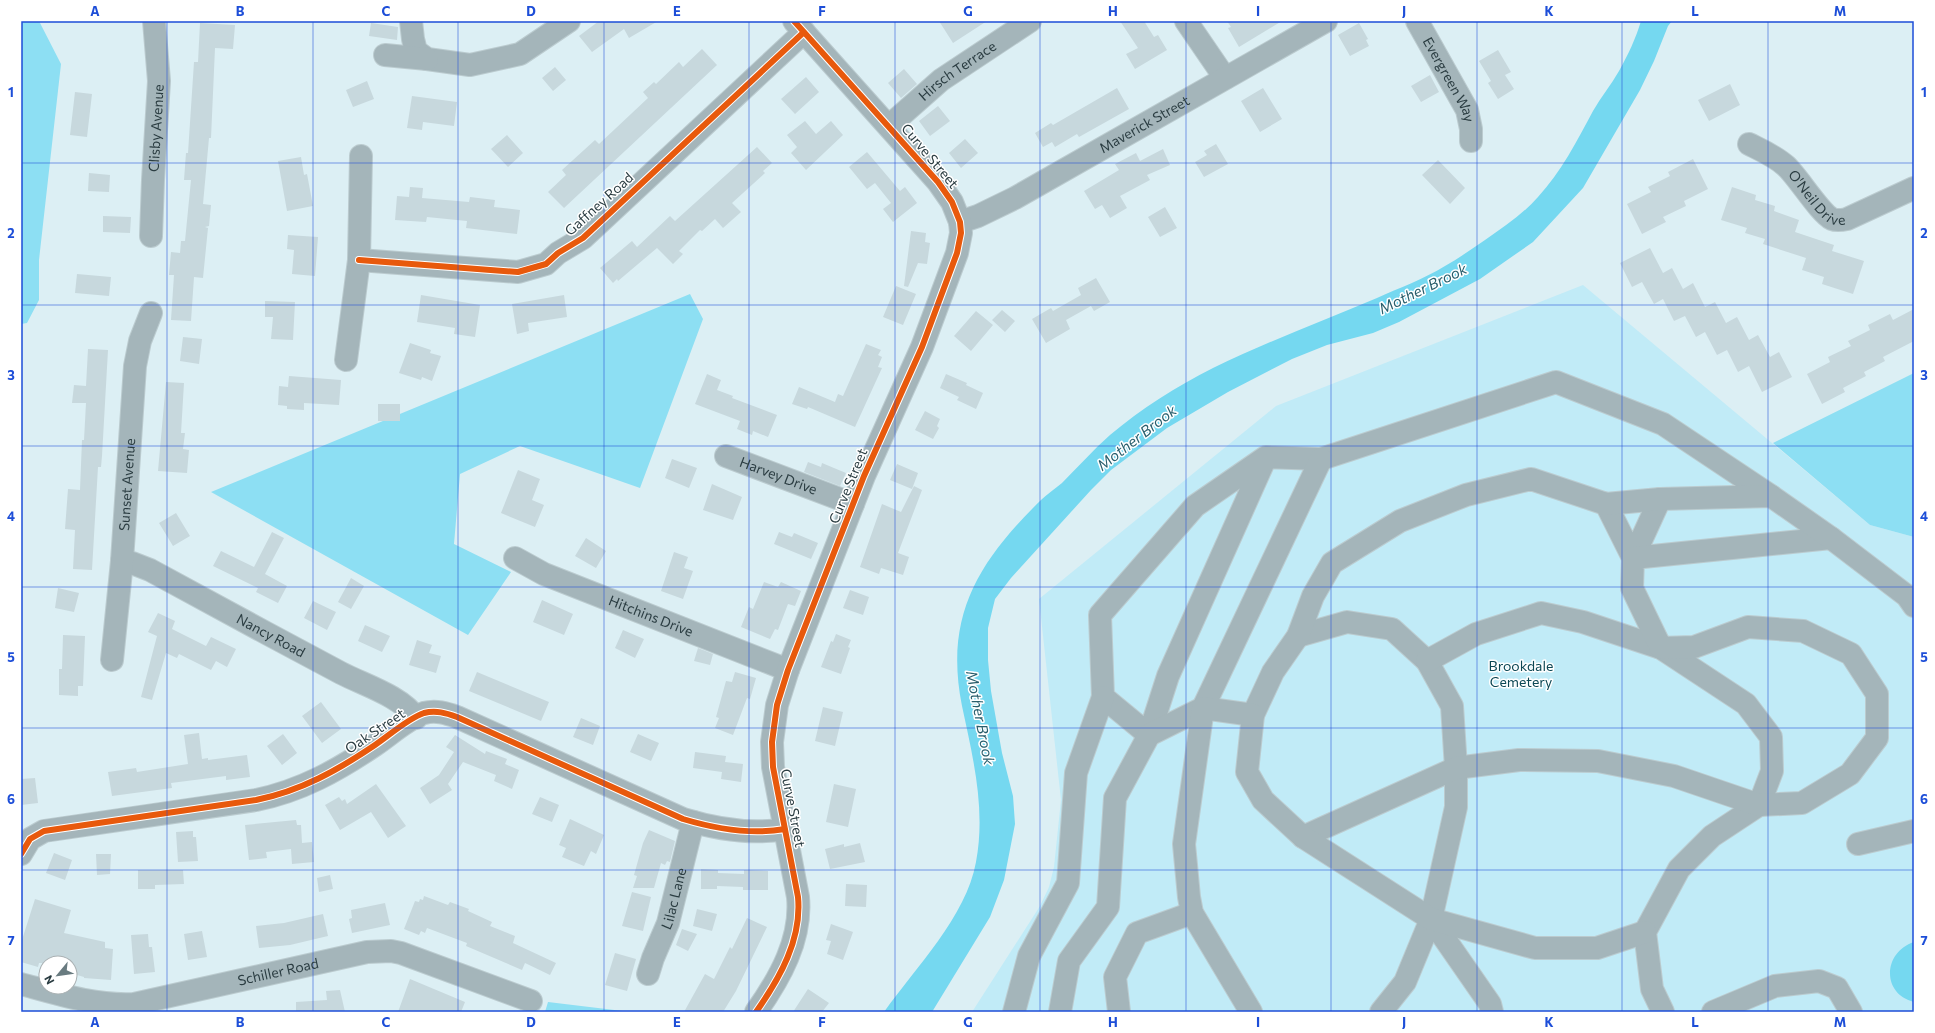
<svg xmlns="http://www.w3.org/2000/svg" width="1935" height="1033" viewBox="0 0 1935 1033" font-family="Commissioner,sans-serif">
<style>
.green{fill:#c1ebf7}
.forest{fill:#8ddff3}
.water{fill:#75d8f0}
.building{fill:#c7d8dd}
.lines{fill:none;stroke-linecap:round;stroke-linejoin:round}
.minor-casing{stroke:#bbcbcf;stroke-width:24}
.minor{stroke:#a4b5ba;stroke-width:22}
.cycleway-casing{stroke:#fff;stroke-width:8}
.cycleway{stroke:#e8590c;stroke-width:6}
.grid{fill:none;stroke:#1d4ed8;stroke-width:1;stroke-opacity:0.55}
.labels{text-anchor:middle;stroke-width:3;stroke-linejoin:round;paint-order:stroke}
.street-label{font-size:14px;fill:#2b3d42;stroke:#fff}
.park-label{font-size:14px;fill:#0c4754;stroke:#fff}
.water-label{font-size:15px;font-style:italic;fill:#285e6c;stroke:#fff}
.neatline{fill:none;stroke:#1d4ed8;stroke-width:1.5}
.grid-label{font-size:13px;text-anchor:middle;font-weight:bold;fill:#1d4ed8}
</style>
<rect width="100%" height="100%" fill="#dceff4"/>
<path class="green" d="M1583,285L1870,525L1914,537V1012H972L1040,906L1049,887L1054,867L1061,800L1039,599L1276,406Z"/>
<path class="forest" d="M21,21H39L61,64L39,260V300L27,323L21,324Z
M690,294L703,319L640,488L520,446L460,474L454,544L511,572L468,635L211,492Z
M1914,373V537L1870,525L1773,443Z
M548,1002L631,1012H545Z"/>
<path class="water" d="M1641,21H1672L1668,26L1654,61L1640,90L1583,188L1533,242L1480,279L1399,322L1373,333L1327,345L1292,359L1228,392L1167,428L1111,470L1091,490L1011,578L995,599L988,628V660L991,691L1002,753L1013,796L1015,824L1004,880L990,917L932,1012H884C916,967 966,917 976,862C986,809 973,758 962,706C944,616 978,562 1041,500C1047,494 1055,489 1062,483C1078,467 1093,450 1110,435C1141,409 1177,386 1213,368C1266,342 1323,321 1377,298C1399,288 1424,279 1445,266C1459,258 1472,249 1485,240C1504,227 1523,214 1538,197C1561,172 1577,141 1593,111C1601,97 1611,85 1619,71C1628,55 1636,38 1641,21Z
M1914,942V1002C1881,994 1883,952 1914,942Z"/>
<path class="building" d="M599,21H658L629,38L624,29L592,52L579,36Z
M939,21H987L953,43Z
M1120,21H1144L1154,37L1158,35L1167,50L1135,69L1126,54L1138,48Z
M1227,21H1282L1239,47L1228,28L1231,27Z
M200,23L235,25L233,49L215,48L211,138H209L203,204L211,205L209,226L205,227L208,228L203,278L194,277L191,321L171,320L174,275H169L171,252L180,253L181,241H185L191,180H184L186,153H188L194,62H198Z
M371,23L398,27L397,40L369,36Z
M1359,23L1368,39L1366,40L1369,46L1350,56L1338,35Z
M702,49L717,65L564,208L548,192L566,175L562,170L595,140L599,144L648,98L643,92L654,82L656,84L679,62L683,67Z
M1498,50L1511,72L1505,75L1514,89L1498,99L1488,83L1491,81L1479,61Z
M555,67L566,80L553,91L542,78Z
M904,69L917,84L901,98L888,83Z
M1430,75L1439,92L1421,102L1411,86Z
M806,77L819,92L795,114L781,99Z
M367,81L374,99L353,107L346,90Z
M1730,84L1740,105L1709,121L1698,100Z
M1117,88L1129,109L1079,137L1077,134L1055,147L1052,142L1043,147L1035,133L1051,123L1053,125Z
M1263,88L1282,119L1260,132L1241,101Z
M75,92L92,94L87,137L70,135Z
M412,96L457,102L454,126L423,122L422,130L407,128Z
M938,106L950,121L930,136L919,121Z
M805,121L816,134L831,121L843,135L806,170L791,153L797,147L787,135Z
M507,135L523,153L508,167L491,149Z
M965,139L978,153L961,168L949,153Z
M1216,144L1228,164L1204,177L1195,162L1207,155L1204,151Z
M757,147L772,163L763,171L765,173L732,203L741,212L723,228L715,219L702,231L700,230L679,251L683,254L673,264L657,248L618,281L617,279L613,283L600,268L632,241L637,247L670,216L675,221Z
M1163,149L1170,165L1147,175L1150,180L1120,196L1127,208L1110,218L1102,205L1095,209L1084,191L1119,170L1115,164L1136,153L1140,161Z
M867,152L900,191L905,187L917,203L893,222L883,209L891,203L875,183L867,189L849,167Z
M301,157L304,175L307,174L313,206L287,211L278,161Z
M1693,159L1708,189L1684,201L1686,206L1663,217L1666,222L1642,234L1627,204L1651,192L1648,187L1670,176L1668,172Z
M1438,160L1465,188L1450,204L1422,175Z
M89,173L110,175L109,192L88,191Z
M410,187L423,188L422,198L469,202L470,197L495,200L494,207L520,210L517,234L466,228L467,221L427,217L426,222L395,220L397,196L409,197Z
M1732,187L1756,195L1755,200L1775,206L1774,211L1799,220L1795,232L1834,245L1832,251L1864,261L1853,294L1822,284L1824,277L1802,270L1806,258L1763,244L1765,239L1745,233L1747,228L1721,220Z
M1165,207L1177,228L1160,237L1148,217Z
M103,216L131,217L130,233L103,232Z
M911,231L926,233L925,242L930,243L927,264L918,263L908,287L904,286Z
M288,235L318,237L315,276L292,274L294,250L287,249Z
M1650,248L1663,273L1672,268L1683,289L1693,283L1705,307L1715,302L1726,323L1737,317L1749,340L1758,335L1770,357L1779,352L1792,377L1762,392L1749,366L1738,372L1727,350L1717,355L1705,332L1696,337L1685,316L1674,321L1663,299L1654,304L1642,282L1632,287L1620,263Z
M77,274L111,277L109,296L75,293Z
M1096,278L1110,302L1094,311L1091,306L1066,320L1070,329L1046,343L1032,319L1051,308L1053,311L1081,295L1078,288Z
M896,286L916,294L903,325L883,317Z
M421,295L480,305L475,337L454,334L455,328L417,322Z
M564,295L567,317L528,323L529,331L517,334L512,304Z
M265,301L295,302L293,340L271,339L273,317H265Z
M1914,309V341L1883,357L1885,361L1864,372L1866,376L1843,388L1845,392L1822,404L1807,374L1830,362L1828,357L1851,346L1848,341L1870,330L1868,325L1890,314L1893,320Z
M1002,310L1015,321L1005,332L992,320Z
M976,311L993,325L971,351L954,336Z
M183,337L202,339L199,364L180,361Z
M410,343L431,350L430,353L441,356L432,381L422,377L421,380L399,373Z
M866,344L881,350L878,355L882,357L878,367L882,368L855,427L808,407L807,409L792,404L799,387L835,402L838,394L843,396Z
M88,349L108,350L102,456L101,467H98L92,570L73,569L75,530L65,529L68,489L80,490L82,440H84L86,403H72L74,385L86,386Z
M707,374L721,380L717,390L733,396L732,398L777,415L768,437L753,431L752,435L737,429L740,421L695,404Z
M946,374L967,383L966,385L983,393L976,409L957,400L959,397L940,388Z
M289,376L341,380L339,405L304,403V410L287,409V406L278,405L279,386L288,387Z
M166,382L184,383L181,433H185L183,449L189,450L187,473L158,471Z
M378,404H400V421H378Z
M925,411L940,419L937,426L939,428L933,439L915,430Z
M672,459L697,468L689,488L665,478Z
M808,462L821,467L822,463L846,473L840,486L804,472Z
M897,464L918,473L912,489L890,480Z
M518,470L540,479L532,500L544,505L535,527L501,513Z
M712,484L742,497L733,520L703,510Z
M914,486L922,490L898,553L909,557L903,575L881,568L879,574L860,567L882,504L901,512Z
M176,513L190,536L173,546L159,523Z
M272,532L284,538L265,574L287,586L278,603L256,592L258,588L213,566L221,551L254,567Z
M779,532L792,537L794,533L818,543L811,559L774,544Z
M586,538L606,551L596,568L575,556Z
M674,552L688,557L684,568L693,571L683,599L661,591Z
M351,578L364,586L351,609L338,602Z
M764,582L778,587L781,582L801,591L795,606L788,604L778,630L775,629L770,639L741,627L749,607L753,609Z
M58,588L79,593L74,612L55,608Z
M850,590L869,597L863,615L843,608Z
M542,600L573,614L564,635L533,622Z
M313,601L336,612L327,630L304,618Z
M158,613L175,621L172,629L206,646L211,637L236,649L227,667L216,661L211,670L179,654L177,658L166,653L152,700L141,697L157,636L148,632Z
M365,625L390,636L382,652L358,641Z
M623,630L644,639L635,658L615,648Z
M836,634L851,640L848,647L850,648L841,674L821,667L831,641L833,642Z
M63,635L85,636L83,686H78V696L59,695V669H62Z
M417,640L432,645L429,653L441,656L436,673L409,665Z
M698,648L713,654L710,665L694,661Z
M477,672L549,702L541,721L469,691Z
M735,672L756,678L750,699L747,698L733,735L715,728L719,718L716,717L726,681L732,682Z
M321,702L341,729L322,743L302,716Z
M823,707L843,712L835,746L815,741Z
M581,718L600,726L593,745L573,737Z
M199,733L202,759L208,758V760L247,755L250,777L226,780V776L171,783L172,788L112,796L108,772L136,768L137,772L188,764L184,735Z
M283,734L297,753L282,765L267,746Z
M638,734L659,743L651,761L630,752Z
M455,735L485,754L486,751L507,759L505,764L519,770L512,789L494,781L496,775L463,762L448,784L452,790L430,804L420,788L439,775L454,752L446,747Z
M695,752L726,756L725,762L743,764L741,782L721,779L722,772L693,768Z
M35,778L38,803L21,805V779Z
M376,784L406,826L388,838L371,812L340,830L325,805L339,797L342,801L345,799L347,804Z
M834,784L856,789L848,827L826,822Z
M540,797L559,805L552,822L532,814Z
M570,819L604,835L596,854L591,851L584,866L562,857L566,848L559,845Z
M296,820L297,825H301L302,843L312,842L314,862L292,864L291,849L266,852L267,858L249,860L245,825Z
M649,830L675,841L670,862L667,861L665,865L661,863L654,888H633L637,876L634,875L643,843Z
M193,831V837H196L198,861L178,862L176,832Z
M860,843L865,862L830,869L825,849L844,844V847Z
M54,853L72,860L65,880L46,873Z
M96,854H111L110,874L97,875Z
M701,869L718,870V873L744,874V870L768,871V890H743V887L717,886V889H701Z
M138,870H183L184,884L155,885V889H138Z
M330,875L333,889L319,892L317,878Z
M846,884L867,885L866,907L845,906Z
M632,892L651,897L643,931L622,926Z
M424,896L448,905L450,902L469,909L468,911L492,922L490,926L515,936L513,943L556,963L550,975L525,963L522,970L466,946L467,943L427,928L425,933L421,931L419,935L404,929L415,901L419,902L420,899L423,900Z
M35,899L71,910L64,933L105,942V948L113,949L111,980L84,978V977L70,973V963H39L38,967L21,962V943Z
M385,903L390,925L352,933L349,919L352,918L351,910Z
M697,909L717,914L712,931L693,926Z
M323,914L328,936L290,945L259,948L256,926L284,923Z
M747,918L767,927L736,991L723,1012H684L705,974L714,979L730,947L732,949Z
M831,924L853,932L843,960L827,954L831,941L826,940Z
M682,929L697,934L688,951L676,945Z
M202,931L207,957L188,960L184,934Z
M148,934L149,947H152L155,972L134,974L131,935Z
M615,953L636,959L627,991L605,985Z
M410,979L465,1002L461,1012H398Z
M808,989L829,1003L822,1012H793Z
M340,990L345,1012H296V1002L327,1000L326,991Z"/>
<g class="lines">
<g class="minor-casing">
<g id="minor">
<path d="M411,21L413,39L416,51L427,59L470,65L520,54L569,21"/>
<path d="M1186,21L1225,78"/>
<path id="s1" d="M1417,21L1467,110L1471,129V141"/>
<path d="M385,55L427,59"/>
<path id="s2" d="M889,126L941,80L1030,21"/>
<path id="s3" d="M1749,144C1761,150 1775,156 1786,166C1798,177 1820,213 1832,219C1837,221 1842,220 1847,219L1914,188"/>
<path id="s4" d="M960,222L978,216L1015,198L1326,21"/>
<path id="s5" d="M151,236L153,180L159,81L154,21"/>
<path d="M359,260L518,272L546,264L558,253L583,238L804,32"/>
<path d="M346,360L359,260L361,156"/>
<path id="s6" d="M726,456L853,504"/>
<path d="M1266,457L1168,676L1149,735L1103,697L1100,615L1195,506L1266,457L1321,459L1556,382L1663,424L1771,496"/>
<path d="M1606,504L1633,558L1660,499"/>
<path id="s7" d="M515,558L544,574L788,670"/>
<path id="s8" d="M122,561L132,563L150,570C214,605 277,639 341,673C364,685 401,696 416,718"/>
<path d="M1298,636L1347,622L1392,629L1427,661L1452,706L1456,768V807L1431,919L1405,982L1381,1012"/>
<path id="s9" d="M112,660L122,561L135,366L140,341L151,313"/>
<path d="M1427,661L1476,634L1541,613L1583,622L1661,648L1746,704L1771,737L1772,771L1759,805L1712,836L1679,869L1645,932L1652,989L1663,1012"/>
<path d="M1303,837L1456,768L1519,760L1598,761L1674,776L1759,805L1802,803L1850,774L1877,738V694L1851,654L1803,631L1748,627L1694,647L1661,648L1632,588L1633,558L1831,538"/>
<path d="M1858,844L1914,831"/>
<path d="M21,854L30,839L44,831L256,800C301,791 338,770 375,745C390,735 407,719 424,713C436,710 446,713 457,717L683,819C716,829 751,835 785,829"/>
<path d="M1431,919L1490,1004L1492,1012"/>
<path d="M1645,932L1597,948H1535L1431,919L1303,837L1263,800L1247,772L1253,715L1273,672L1298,636L1313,596L1332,563L1400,521L1466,495L1531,479L1606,504L1660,499L1771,496L1831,538L1907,596L1914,606"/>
<path id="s10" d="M648,974L653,958L668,923L693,822"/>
<path id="s11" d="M21,984C58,994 95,1006 134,1004L367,952L391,951L401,953L531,1001"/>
<path d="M756,1012C780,978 802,939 798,897L773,767L772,742L777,705L788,670L864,476L922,347L957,253L961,233L960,222L952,202L938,182L794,21"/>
<path d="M1014,1012L1029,956L1068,883L1076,773L1103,697"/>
<path d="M1060,1012L1069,961L1108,907L1115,798L1149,735L1203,708L1321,459"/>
<path d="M1119,1012L1115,977L1137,933L1192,913"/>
<path d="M1251,1012L1192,913L1189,897L1184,844L1203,708L1253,715"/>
<path d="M1713,1012L1775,986L1819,981L1837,988L1851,1012"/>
</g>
</g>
<use href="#minor" class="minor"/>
<g class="cycleway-casing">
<path id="cycleway" d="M359,260L518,272L546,264L558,253L583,238L804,32
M21,854L30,839L44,831L256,800C301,791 338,770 375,745C390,735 407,719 424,713C436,710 446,713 457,717L683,819C716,829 751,835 785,829
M756,1012C780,978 802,939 798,897L773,767L772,742L777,705L788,670L864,476L922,347L957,253L961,233L960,222L952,202L938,182L794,21"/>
</g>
<use href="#cycleway" class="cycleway"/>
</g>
<path class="grid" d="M167,21V1012M313,21V1012M458,21V1012M604,21V1012M749,21V1012M895,21V1012M1040,21V1012M1186,21V1012M1331,21V1012M1477,21V1012M1622,21V1012M1768,21V1012M21,163H1914M21,305H1914M21,446H1914M21,587H1914M21,728H1914M21,870H1914"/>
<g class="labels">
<g class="street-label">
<text dy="5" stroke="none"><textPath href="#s2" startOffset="88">Hirsch Terrace</textPath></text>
<text dy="5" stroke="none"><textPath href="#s1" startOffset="67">Evergreen Way</textPath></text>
<text dy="5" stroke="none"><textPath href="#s4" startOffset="209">Maverick Street</textPath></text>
<text dy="5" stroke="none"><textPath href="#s5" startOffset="108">Clisby Avenue</textPath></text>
<text transform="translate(930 156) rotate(50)" y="5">Curve Street</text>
<text dy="5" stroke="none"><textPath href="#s3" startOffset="89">O'Neil Drive</textPath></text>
<text transform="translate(599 204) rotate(-42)" y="5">Gaffney Road</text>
<text dy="5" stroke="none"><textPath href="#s6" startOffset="56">Harvey Drive</textPath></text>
<text dy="5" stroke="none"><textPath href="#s9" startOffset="176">Sunset Avenue</textPath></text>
<text transform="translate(848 486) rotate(-68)" y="5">Curve Street</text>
<text dy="5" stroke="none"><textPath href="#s7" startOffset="148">Hitchins Drive</textPath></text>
<text dy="5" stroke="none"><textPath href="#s8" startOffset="167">Nancy Road</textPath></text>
<text transform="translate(375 731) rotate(-34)" y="5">Oak Street</text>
<text transform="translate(793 808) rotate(79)" y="5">Curve Street</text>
<text dy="5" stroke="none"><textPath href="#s10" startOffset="80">Lilac Lane</textPath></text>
<text dy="5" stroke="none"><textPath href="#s11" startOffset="263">Schiller Road</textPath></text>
</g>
<g class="park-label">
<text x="1521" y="671">Brookdale<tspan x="1521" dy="16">Cemetery</tspan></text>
</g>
<g class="water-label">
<text transform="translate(1423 289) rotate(-26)" y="5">Mother Brook</text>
<text transform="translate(1137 438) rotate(-38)" y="5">Mother Brook</text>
<text transform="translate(980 718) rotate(79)" y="5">Mother Brook</text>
</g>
</g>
<rect width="1935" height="1033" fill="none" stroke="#ffffff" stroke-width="44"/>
<g transform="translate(58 975) rotate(241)"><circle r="19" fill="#ffffff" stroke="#aab1b3"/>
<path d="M0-3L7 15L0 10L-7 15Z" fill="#697b80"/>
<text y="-6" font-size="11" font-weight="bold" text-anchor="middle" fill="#2b3d42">N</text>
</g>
<rect x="22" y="22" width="1891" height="989" class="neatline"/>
<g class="grid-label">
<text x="95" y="16">A</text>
<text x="240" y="16">B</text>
<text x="386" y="16">C</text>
<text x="531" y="16">D</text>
<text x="677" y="16">E</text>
<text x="822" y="16">F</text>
<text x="968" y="16">G</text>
<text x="1113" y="16">H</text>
<text x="1258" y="16">I</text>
<text x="1404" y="16">J</text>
<text x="1549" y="16">K</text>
<text x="1695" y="16">L</text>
<text x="1840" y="16">M</text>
<text x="11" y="97">1</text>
<text x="1924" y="97">1</text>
<text x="11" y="238">2</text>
<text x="1924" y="238">2</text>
<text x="11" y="380">3</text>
<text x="1924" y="380">3</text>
<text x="11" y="521">4</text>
<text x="1924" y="521">4</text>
<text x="11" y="662">5</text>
<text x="1924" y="662">5</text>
<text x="11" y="804">6</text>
<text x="1924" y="804">6</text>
<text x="11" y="945">7</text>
<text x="1924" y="945">7</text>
<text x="95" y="1027">A</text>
<text x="240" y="1027">B</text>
<text x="386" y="1027">C</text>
<text x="531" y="1027">D</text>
<text x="677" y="1027">E</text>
<text x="822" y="1027">F</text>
<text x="968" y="1027">G</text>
<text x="1113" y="1027">H</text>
<text x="1258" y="1027">I</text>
<text x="1404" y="1027">J</text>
<text x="1549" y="1027">K</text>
<text x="1695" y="1027">L</text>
<text x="1840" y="1027">M</text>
</g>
</svg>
